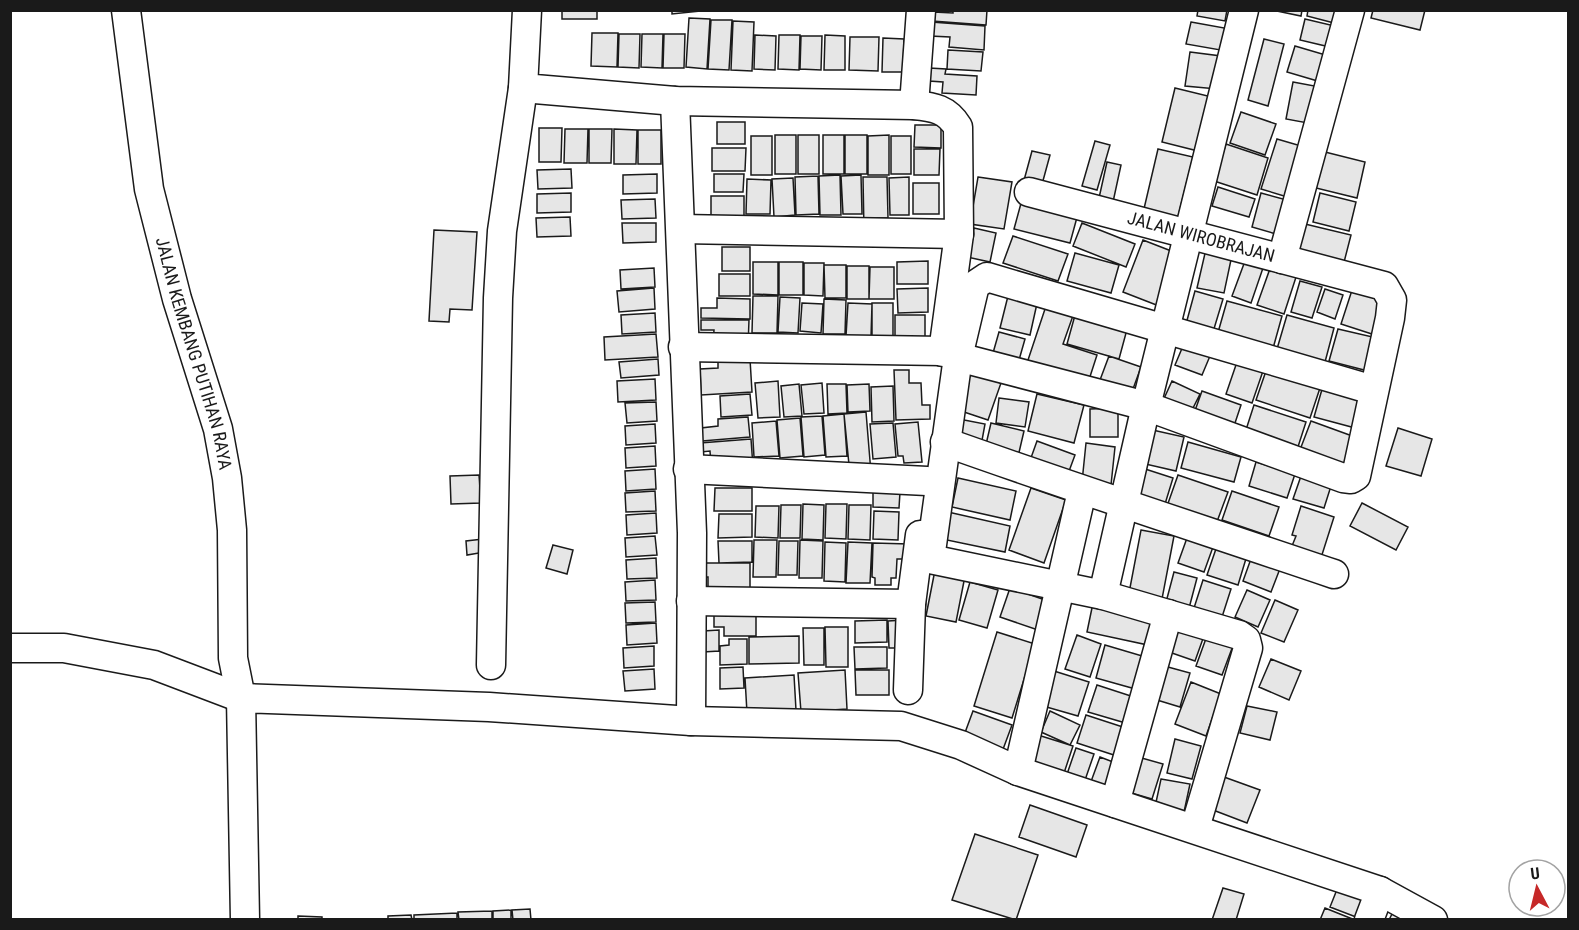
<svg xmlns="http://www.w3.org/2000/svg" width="1579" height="930" viewBox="0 0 1579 930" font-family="'Roboto Condensed',sans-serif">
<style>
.building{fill:#e6e6e6;stroke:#1a1a1a;stroke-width:1.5}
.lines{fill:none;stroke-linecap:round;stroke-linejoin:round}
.minor-casing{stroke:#1a1a1a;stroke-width:31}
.minor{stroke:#fff;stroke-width:28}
.labels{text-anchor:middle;stroke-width:4.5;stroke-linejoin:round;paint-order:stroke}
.street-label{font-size:18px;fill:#1a1a1a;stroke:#fff}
</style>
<rect width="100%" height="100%" fill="#fff"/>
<path class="building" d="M562,10H597V19H562Z
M672,10H700V11L672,14Z
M953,10H987L986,25L932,21L933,12L953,13Z
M1198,10H1227L1225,21L1197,16Z
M1272,10H1302L1301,16Z
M1308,10H1341L1338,24L1307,16Z
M1373,10H1425L1420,30L1371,18Z
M689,18L710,19L707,69L686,67Z
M1305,19L1339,27L1334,48L1300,40Z
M711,20H732L729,70L708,69Z
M733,21L754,22L752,71L731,70Z
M931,22L985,26L984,50L949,47L950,37L930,36Z
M1191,22L1230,29L1226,51L1186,44Z
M592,33H618L617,67L591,66Z
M619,34H640L639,68L618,67Z
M642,34H663L662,68L641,67Z
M664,34H685L684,68H663Z
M755,35L776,36L775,70L754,69Z
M779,35H800L799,70L778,69Z
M825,35L845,36V70H824Z
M801,36H822L821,70L800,69Z
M850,37H879L878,71L849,70Z
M883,38L904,39L903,72H882Z
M1264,39L1284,44L1268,106L1248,100Z
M1295,46L1329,56L1321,82L1287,72Z
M948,50L983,52L981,71L947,69Z
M1190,52L1221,56L1217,89L1185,86Z
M929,68L946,69L945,74L977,76L976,95L942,93L943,82L929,81Z
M1293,82L1320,87L1313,124L1286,119Z
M1175,88L1216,98L1202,152L1162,142Z
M1241,112L1276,124L1265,155L1230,143Z
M717,122H745V144H717Z
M915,125H941V148L914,147Z
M539,128H562L561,162H539Z
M565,129H588L587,163H564Z
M589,129H612L611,163H589Z
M614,129L637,130L636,164H614Z
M638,130H661V164H638Z
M775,135H796V174H775Z
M798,135H819V174H798Z
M823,135H844V174H823Z
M845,135H867V174H845Z
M889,135V175H868V136Z
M751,136H772V175H751Z
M891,136H911V174H891Z
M1277,139L1308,148L1294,199L1261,189Z
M1095,141L1110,145L1097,190L1082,186Z
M1226,144L1268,158L1257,195L1214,181Z
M712,148H746L745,171H712Z
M914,149H940L939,175H914Z
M1158,149L1193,157L1177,221L1143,213Z
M1032,151L1050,155L1041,188L1023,184Z
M1325,152L1365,162L1357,198L1316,188Z
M1107,162L1121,165L1113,202L1099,198Z
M571,169L572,188L538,189L537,170Z
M657,174V193L623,194V175Z
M714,174H744L743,192H714Z
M840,175L841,215H820L819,176Z
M861,175L862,214H843L841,176Z
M818,176L819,214L796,215L795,177Z
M863,177H887L888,218H877V231H864Z
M909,177V215H890L889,178Z
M978,177L1012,182L1004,229L970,224Z
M793,178L795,215L774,217L772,179Z
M747,179L771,180L770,214H746Z
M913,183H939V214H913Z
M1218,187L1255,199L1249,217L1212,206Z
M571,193V212L537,213V194Z
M1261,193L1294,202L1276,234L1252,227Z
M1320,193L1356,202L1349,231L1313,222Z
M711,196H744V223H711Z
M1023,196L1079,210L1070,243L1014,229Z
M655,199L656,218L622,219L621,200Z
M570,217L571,236L537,237L536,218Z
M622,223H656V242L623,243Z
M1082,223L1135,244L1126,267L1073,246Z
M1305,224L1351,235L1342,270L1296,259Z
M974,228L996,233L990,262L967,257Z
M434,230L477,232L472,310L450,309L449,322L429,321Z
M1013,236L1068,254L1058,281L1003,263Z
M1143,240L1179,254L1159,306L1123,292Z
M722,247H750V271H722Z
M1206,249L1232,255L1224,293L1197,288Z
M1075,253L1119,265L1111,293L1067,281Z
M928,261V284H897V262Z
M1245,261L1263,268L1251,303L1232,296Z
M753,262H778V295L753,294Z
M779,262H803V295H779Z
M804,263H824L823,296L804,295Z
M1272,263L1298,271L1284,314L1257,305Z
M824,265H846V298H825Z
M847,266H869V299H847Z
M870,267H894V299H869Z
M654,268L655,287L621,289L620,270Z
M719,274H750V296H719Z
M1300,281L1322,287L1312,318L1291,312Z
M1354,284L1388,295L1375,335L1341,324Z
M654,288L655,309L619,312L617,291Z
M928,288V312L898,313L897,289Z
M1325,289L1343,295L1335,319L1317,312Z
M1195,291L1223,299L1213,332L1186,324Z
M1009,292L1038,299L1030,335L1000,328Z
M753,296H778L777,333H752Z
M780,297L800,298L798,333L778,332Z
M717,298L750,299V319L701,318V308H717Z
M824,299L846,300L845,334H823Z
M1048,300L1075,310L1063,344L1097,355L1086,389L1025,369Z
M1227,301L1282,316L1272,352L1217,336Z
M802,303L823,304L821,333L800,331Z
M848,303L872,304L871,337L846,336Z
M872,303H893V337H872Z
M1077,308L1129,322L1119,359L1067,344Z
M655,313L656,332L622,334L621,315Z
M895,315H925V343H895Z
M1287,315L1334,328L1325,362L1277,349Z
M701,320H749L748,347L713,346L714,330H701Z
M1338,329L1377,338L1368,371L1329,361Z
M999,332L1025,339L1017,367L991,360Z
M656,334L658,357L605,360L604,337Z
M1183,346L1210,356L1202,375L1175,365Z
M1109,356L1141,367L1129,400L1097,388Z
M658,359L659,375L621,378L619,362Z
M750,359L752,392L701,395L700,369L718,368V362Z
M1237,362L1263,371L1252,403L1226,394Z
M1267,368L1321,385L1310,418L1256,400Z
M894,370H909V383H921L922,405H930V419L896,420Z
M971,373L1001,383L988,420L958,410Z
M655,379L656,400L618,402L617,381Z
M1325,379L1370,391L1359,429L1314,417Z
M778,381L780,417L758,418L755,383Z
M1172,381L1200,394L1189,416L1162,403Z
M822,383L824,413L804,414L801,385Z
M799,384L802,416L784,417L781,386Z
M827,384H846L847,413L828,414Z
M869,384L870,411L848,412L847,385Z
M893,386L894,421L872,422L871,387Z
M1202,391L1241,405L1232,432L1192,419Z
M750,394L752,415L721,417L720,396Z
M1037,394L1084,405L1074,443L1028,431Z
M999,398L1029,402L1025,427L996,423Z
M656,402L657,421L627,423L625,403Z
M1254,405L1306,422L1296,453L1244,436Z
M1118,408V437H1090V409Z
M866,412L871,473L850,475L844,414Z
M844,414L847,456L826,457L823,416Z
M822,416L825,455L804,457L801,417Z
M748,417L750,437L702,441L701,428L718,426V419Z
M800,418L803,456L780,458L777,420Z
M959,419L985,424L981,446L954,441Z
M776,421L779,456L754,457L752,423Z
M1311,421L1355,437L1342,472L1298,455Z
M918,422L922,462L904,463L903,456H898L895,424Z
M893,423L896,457L873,459L870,424Z
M991,423L1024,431L1017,461L984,453Z
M655,424L656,443L626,445L625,426Z
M1398,428L1432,439L1421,476L1386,466Z
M1148,429L1184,437L1176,471L1141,463Z
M751,439L753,467L711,464L710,451L701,452L700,443Z
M1037,441L1075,455L1065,482L1027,469Z
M1188,442L1241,457L1234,482L1181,468Z
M1086,443L1115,447L1111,485L1082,482Z
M655,446L656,466L626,468L625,448Z
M1256,462L1295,474L1287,498L1249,486Z
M1139,467L1173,478L1165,504L1131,493Z
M655,469L656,489L626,491L625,471Z
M479,475L481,503L451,504L450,476Z
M1178,475L1228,492L1215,527L1166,509Z
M1301,476L1331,486L1324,508L1293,499Z
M958,478L1016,491L1010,520L952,507Z
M715,488H752V511H714Z
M1031,488L1066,500L1044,563L1009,550Z
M655,491L656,511L626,512L625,493Z
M873,491L900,492L899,508L873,507Z
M1232,491L1279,507L1269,536L1222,520Z
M1362,503L1408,527L1396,550L1350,526Z
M803,504L824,505L823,540L802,539Z
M826,504H847L846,539L825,538Z
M781,505H801L800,538H780Z
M849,505H871L870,540L848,539Z
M756,506H779L778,538L755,537Z
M1301,506L1334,517L1320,561L1290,551L1296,536L1292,535Z
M874,511L899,512L898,540L873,539Z
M948,512L1010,526L1005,552L942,539Z
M656,513L657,533L627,535L626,515Z
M719,514H752V537L718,538Z
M1141,530L1174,536L1162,599L1129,593Z
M655,536L657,555L626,557L625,538Z
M1187,538L1213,547L1204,572L1178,563Z
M483,539L485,552L467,555L466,541Z
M754,540H777L776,577H753Z
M800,540L823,541L822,578H799Z
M718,541H752V562L719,563Z
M779,541H798L797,575H778Z
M825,542L846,543L845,582L824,581Z
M848,542L872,543L870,583H846Z
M873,543L909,544V559H897L896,578H891V585H875V578L872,577Z
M1218,543L1248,552L1238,585L1207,575Z
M553,545L573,550L567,574L546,568Z
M1252,556L1281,566L1271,592L1243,581Z
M656,558L657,578L627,579L626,560Z
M699,563H750V593L708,588V577H699Z
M935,570L965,576L956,622L926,616Z
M1174,572L1197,578L1188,612L1165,606Z
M655,580L656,600L626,601L625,582Z
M1203,580L1231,589L1222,617L1194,608Z
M970,582L998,590L987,628L959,620Z
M1010,588L1051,602L1041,631L1000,617Z
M1247,590L1270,600L1258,627L1235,617Z
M1275,600L1298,610L1284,642L1261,633Z
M655,602L656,622L626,623L625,603Z
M1093,603L1155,615L1148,645L1087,632Z
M756,605V636H724V627H714V613Z
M887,620V642L855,643V621Z
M904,620V648H889L888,621Z
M656,623L657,643L627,645L626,625Z
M1178,624L1205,633L1195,661L1169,652Z
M825,627H848V667H826Z
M803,628H824V665H804Z
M719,630V651L703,652V631Z
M997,632L1035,644L1012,718L974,706Z
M1208,633L1234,643L1222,675L1196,666Z
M1077,635L1101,644L1090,677L1065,669Z
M799,636V663L749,664V637Z
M729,639H747V664L720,665V646L729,645Z
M1105,645L1149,658L1139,690L1096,678Z
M654,646V666L624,668L623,648Z
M854,647H887V668L855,669Z
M1271,659L1301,671L1289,700L1259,687Z
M1157,664L1190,673L1180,707L1147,697Z
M743,667L744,688L720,689V668Z
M654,669L655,689L625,691L623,671Z
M845,670L847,709L801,712L798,673Z
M855,670H889V695H856Z
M1054,671L1089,682L1078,716L1043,706Z
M794,675L796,710L747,713L745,678Z
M1191,682L1221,694L1206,736L1175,724Z
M1097,685L1137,698L1129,724L1088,712Z
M1247,706L1277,712L1270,740L1240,733Z
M973,711L1012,725L1002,752L963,738Z
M1050,711L1080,725L1070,745L1041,732Z
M1086,715L1129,729L1120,757L1077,743Z
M1038,735L1073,746L1061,782L1026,771Z
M1175,739L1201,746L1192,779L1167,773Z
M1076,748L1094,754L1084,783L1066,777Z
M1131,755L1163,764L1152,799L1121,790Z
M1100,757L1121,765L1110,794L1089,787Z
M1224,777L1260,790L1247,823L1213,810Z
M1161,779L1190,784L1184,812L1155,807Z
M1030,805L1087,825L1076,857L1019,837Z
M975,834L1038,855L1016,920L952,900Z
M1340,882L1366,892L1356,917L1330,907Z
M1223,888L1244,894L1236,920H1212Z
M1325,908L1355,920H1320Z
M530,909L531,920H513L512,910Z
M511,910V920H493V911Z
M492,911V920H459L458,912Z
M457,913V920H414V915Z
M1392,914L1407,920H1389Z
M411,915L412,920H388V916Z
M298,916L322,917V920H298Z"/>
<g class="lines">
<g class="minor-casing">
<g id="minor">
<path id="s1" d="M126,10L149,189L177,299L218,429L227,478L232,530L233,658L241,698"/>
<path d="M527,10L523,88L675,101L914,105C934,107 947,109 958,127L959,234L943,352"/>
<path d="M675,101L692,533L691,721"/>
<path d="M914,105L921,10"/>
<path d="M681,229L959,234"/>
<path d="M1282,259L1350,10"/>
<path d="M683,347L943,351"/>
<path d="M958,357L1146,406L1343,478L1351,479L1356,476L1390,318L1392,300L1384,286L1029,192"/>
<path d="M945,442C1074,488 1204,530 1334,574"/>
<path d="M688,469L927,481"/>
<path d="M1103,595L1146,406L1244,10"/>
<path d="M691,601L911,604"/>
<path d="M10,648H64L154,665L241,698"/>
<path d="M491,665L498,298L502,231L523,88"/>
<path d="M908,690L911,604L920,535"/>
<path d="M1018,771L1082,491"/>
<path d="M1115,803L1168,614"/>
<path d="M1195,828L1248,648L1246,640L1239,635L1103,595L930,559L958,357L975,285L987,277L1373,390"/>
<path d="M245,920L241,698L489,707L691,721L901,726L961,745L1018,771L1380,891L1433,920"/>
<path d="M1369,920L1380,891"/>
</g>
</g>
<use href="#minor" class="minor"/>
</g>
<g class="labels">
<g class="street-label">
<text transform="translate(1201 237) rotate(15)" y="6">JALAN WIROBRAJAN</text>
<text dy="6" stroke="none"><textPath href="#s1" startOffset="351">JALAN KEMBANG PUTIHAN RAYA</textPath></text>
</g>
</g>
<rect width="1579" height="930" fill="none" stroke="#1a1a1a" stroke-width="24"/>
<g transform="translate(1537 888) rotate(353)"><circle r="28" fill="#ffffff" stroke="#a3a3a3" stroke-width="1.5"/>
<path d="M0-4.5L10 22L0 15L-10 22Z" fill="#c62828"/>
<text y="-9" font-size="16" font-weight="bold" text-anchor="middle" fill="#1a1a1a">U</text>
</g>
</svg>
